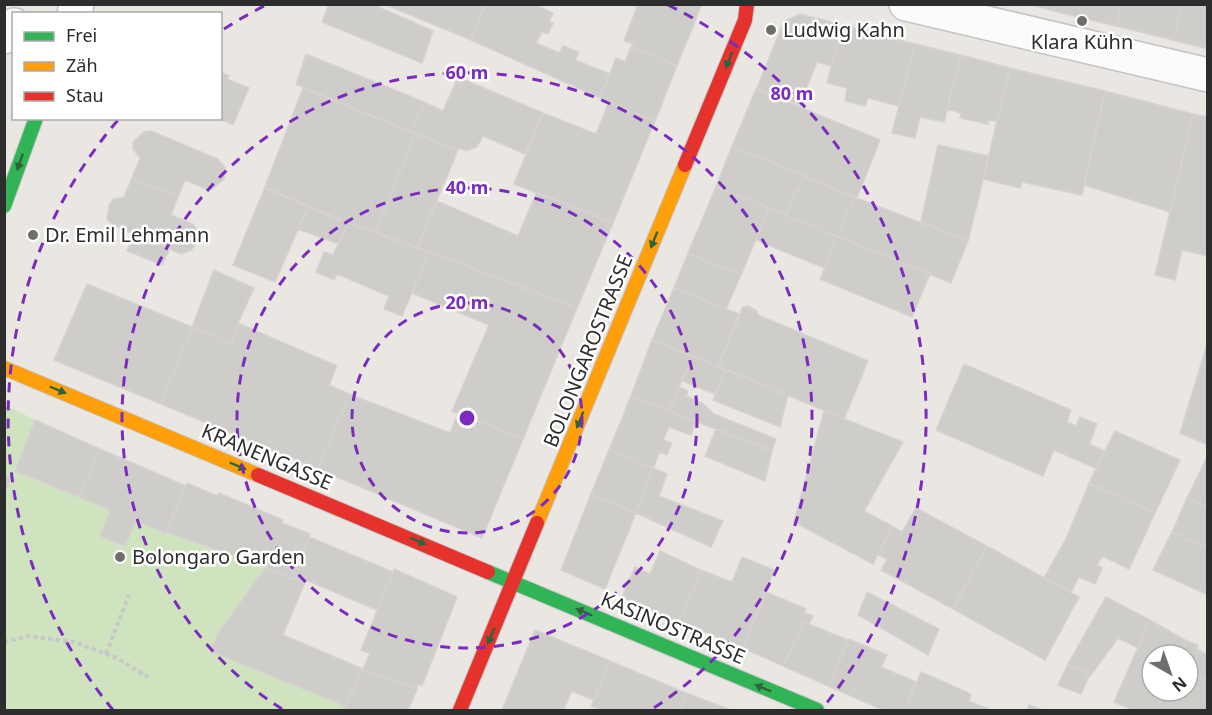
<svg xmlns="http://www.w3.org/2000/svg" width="1212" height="715" viewBox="0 0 1212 715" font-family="'Noto Sans',sans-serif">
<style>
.green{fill:#d0e3bf}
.building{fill:#cfcdca;stroke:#d5d2cf;stroke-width:1.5}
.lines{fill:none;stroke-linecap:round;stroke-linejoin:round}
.street-casing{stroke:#c4c4c3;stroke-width:36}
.fast-casing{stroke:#c4c4c3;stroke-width:16}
.slow-casing{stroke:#c4c4c3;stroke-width:16}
.jam-casing{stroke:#c4c4c3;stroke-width:16}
.path{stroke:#c8c8c8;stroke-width:4;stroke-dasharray:4.5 3;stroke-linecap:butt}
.street{stroke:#fcfbfb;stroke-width:33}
.fast{stroke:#30b455;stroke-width:14}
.slow{stroke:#ff9f0a;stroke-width:14}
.jam{stroke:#e5322d;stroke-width:14}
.oneway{fill:#2e633d}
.ring{fill:none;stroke:#7b2cbf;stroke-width:3;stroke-dasharray:10 8}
.poi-dot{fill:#6f6e6d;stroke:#fff;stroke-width:2}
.labels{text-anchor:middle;stroke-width:5;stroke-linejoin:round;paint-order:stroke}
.poi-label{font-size:20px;fill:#2d2d2d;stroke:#fff;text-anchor:start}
.street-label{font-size:20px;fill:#2d2d2d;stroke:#fff}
.centre{fill:#7b2cbf;stroke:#fff;stroke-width:3}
.ring-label{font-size:18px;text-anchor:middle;font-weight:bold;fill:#7b2cbf;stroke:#fff;stroke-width:5;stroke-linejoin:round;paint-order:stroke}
</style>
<rect width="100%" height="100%" fill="#eae7e3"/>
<path class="green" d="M5,405L35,420L15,471L110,510L100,536L125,546L136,521L266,567L218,633L210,651L345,706L343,710H5L4,495L12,478L5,475Z"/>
<path class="building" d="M329,4H372L433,31L422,63L322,22Z
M384,4H485L471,40Z
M486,4H534L553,13L549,22L553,23L548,34L542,32L536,43L559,53L563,46L579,52L575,60L610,74L600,98L471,40Z
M638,4H702L677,66L631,47L633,44L624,41Z
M1029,4H1056L1054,11Z
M1056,4H1122L1116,26L1054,11Z
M1122,4H1183L1173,40L1116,26Z
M1183,4H1208V49L1173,40Z
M800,14L843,25L831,66L817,62L800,105L757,88L784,21Z
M843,25L915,44L899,106L868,98L865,106L845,101L847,88L827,83Z
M915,44L961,55L944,122L920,117L915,138L892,133Z
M631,47L677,66L655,121L600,98L616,58L625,62Z
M306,54L424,102L411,132L296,84Z
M961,55L1010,68L997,122L989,119L988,124L960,118L961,113L947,109Z
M1010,68L1105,91L1082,195L1022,182L1020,188L983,179Z
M220,72L229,76L227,79L249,88L233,125L218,118H220Z
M458,77L543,113L525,154L483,136L477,147L466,151L459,148L458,150L411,132L424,102L443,111Z
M303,88L415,134L376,232L348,223L265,187Z
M756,89L880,140L857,198L732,146Z
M1105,91L1193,114L1170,212L1084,185Z
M609,102L655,121L613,223L514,184L543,113L596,134Z
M1193,114L1208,117V256L1182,250L1175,280L1155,275Z
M151,131L218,159L225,167L224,179L212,189H206L185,180L178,197L132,178L140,158L133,149V142L144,132Z
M415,134L458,150L417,248L376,232Z
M938,145L989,156L968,241L921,222Z
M732,146L805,176L798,191L796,190L786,215L716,187Z
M805,176L854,197L837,236L786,215L796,190L798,191Z
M132,178L178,197L171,215L193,224L198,232L197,243L191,250L181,254L113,225L107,219L109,205L114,199L124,197Z
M265,187L308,207L275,282L233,265Z
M716,187L769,208L741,275L688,253Z
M537,192L613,223L577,308L417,247L437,201L518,236Z
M854,197L968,241L951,283L837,236Z
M308,207L348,223L339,244L298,229Z
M769,208L837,236L824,268L756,240Z
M348,223L429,252L402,316L384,309L389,296L337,274L334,280L316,272L324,252L333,255Z
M134,234L170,248L162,265L127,251Z
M837,236L930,274L912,317L820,279Z
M429,252L577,308L523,439L452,411L489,325L412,293Z
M688,253L741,275L726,309L674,288Z
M214,270L254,288L238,323L231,344L192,327Z
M87,284L192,327L161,404L54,360Z
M674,288L739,314L718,366L652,340Z
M748,306L757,311L758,315L868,361L844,419L718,366L743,307Z
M238,323L337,366L329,385L349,394L318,469L161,404L192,327L231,344Z
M652,340L692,356L669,411L631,396Z
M1208,341V445L1180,433Z
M692,356L725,370L715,394L682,381Z
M964,364L1071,410L1067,422L1076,426L1080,417L1097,424L1089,444L1105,451L1097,469L1054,450L1043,476L936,430Z
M725,370L788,395L780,427L713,400Z
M679,387L688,391L686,396L702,403L714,414L776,439L772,451L669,411Z
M349,394L450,433L458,413L523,439L482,538L318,469Z
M631,396L696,421L691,435L669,427L663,440L672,443L667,455L660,452L653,468L609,450Z
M824,411L903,442L864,511L892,526L873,564L794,522Z
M35,420L100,449L79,497L15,471Z
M716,429L772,451L765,481L705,456Z
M1115,431L1180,460L1155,513L1089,483Z
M100,449L186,486L166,533L136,521L125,546L100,536L110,510L79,497Z
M609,450L653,468L636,513L591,494Z
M1208,455V507L1187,498Z
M653,468L667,474L659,496L723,521L711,547L636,513Z
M4,475L12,478L4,495Z
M187,483L217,496L219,493L283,520L282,523L310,534L291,579L266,567L166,532Z
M1089,483L1155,513L1129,569L1102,556L1097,565L1102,568L1095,584L1079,577L1071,592L1044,578L1067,537Z
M591,494L636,513L605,589L561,570Z
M1187,498L1208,507V548L1172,532Z
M916,508L987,546L953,609L881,570L887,559L878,555L892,526L902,532Z
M1172,532L1208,548V595L1153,570Z
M309,537L393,572L377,610L306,580L291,579Z
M987,546L1079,597L1045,660L953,609Z
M660,551L701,570L679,621L622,597L635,567L650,574Z
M742,557L774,570L743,648L679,621L701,570L732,582Z
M266,567L291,579L306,580L283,635L363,669L345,706L210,651L218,633Z
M394,569L457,597L422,686L418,684L417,689L363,669L370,653L361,650Z
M766,592L806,609L804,613L813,616L809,624L804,622L783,666L743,648Z
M867,592L939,629L928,655L858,615Z
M1106,597L1150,620L1138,648L1118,638L1091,675L1068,664Z
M1150,620L1187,641L1180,655H1152V691H1165L1156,710H1133L1114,702Z
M804,622L848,640L828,686L783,666Z
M535,630L610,661L594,700L572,691L563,710H502Z
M849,639L887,655L881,667L916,682L905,710H883L828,686Z
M1187,641L1198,645L1197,649L1208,655V680L1188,671V655H1180Z
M610,661L686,693L679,710H601L591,706Z
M1068,664L1090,674L1081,694L1058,685Z
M363,669L417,689L408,710H343Z
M1188,671L1208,680V710H1156L1165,691H1188Z
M921,672L971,694L969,701L991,710H905Z
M686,693L731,710H679Z
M1029,705L1043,710H1027Z"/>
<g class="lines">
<g class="street-casing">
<path id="street" d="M906,4L1208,75
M74,14L77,4
M4,37L14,25"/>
</g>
<g class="fast-casing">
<path id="fast" d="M4,206L36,118
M488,572L817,710"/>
</g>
<g class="slow-casing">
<path id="slow" d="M4,368L258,475
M537,523L685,165"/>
</g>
<g class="jam-casing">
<path id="jam" d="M685,165L745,20L747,4
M258,475L488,572
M460,710L537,523"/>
</g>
<path class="path" d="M4,642L28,636L74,642L117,658L148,677
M106,654L129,595"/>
<use href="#street" class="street"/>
<use href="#fast" class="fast"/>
<use href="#slow" class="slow"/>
<use href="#jam" class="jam"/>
</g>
<defs><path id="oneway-solid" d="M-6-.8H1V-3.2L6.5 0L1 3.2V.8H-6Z" transform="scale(1.5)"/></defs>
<g class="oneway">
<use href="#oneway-solid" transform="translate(729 60) rotate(112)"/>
<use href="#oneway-solid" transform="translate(20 162) rotate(109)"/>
<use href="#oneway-solid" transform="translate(654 240) rotate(112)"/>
<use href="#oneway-solid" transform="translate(58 390) rotate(23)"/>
<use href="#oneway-solid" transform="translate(580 420) rotate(112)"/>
<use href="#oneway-solid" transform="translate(238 466) rotate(23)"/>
<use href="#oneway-solid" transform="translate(418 541) rotate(23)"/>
<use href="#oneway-solid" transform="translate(584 612) rotate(-157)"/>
<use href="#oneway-solid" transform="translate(491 636) rotate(113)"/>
<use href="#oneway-solid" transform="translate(763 688) rotate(-157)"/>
</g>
<g class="ring">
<circle cx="467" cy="418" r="115"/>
<circle cx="467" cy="418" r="230"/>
<path d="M282 709A345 345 0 1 1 652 709"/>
<path d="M113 710A459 459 0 0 1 118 120M224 29A459 459 0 0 1 266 5M668 5A459 459 0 0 1 821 710"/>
</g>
<g class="poi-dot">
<circle cx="1082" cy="21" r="6"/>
<circle cx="771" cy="30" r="6"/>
<circle cx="33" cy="235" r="6"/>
<circle cx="120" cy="557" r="6"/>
</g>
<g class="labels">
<g class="poi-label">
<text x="783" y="37">Ludwig Kahn</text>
<text x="1082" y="49" text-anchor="middle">Klara Kühn</text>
<text x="45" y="242">Dr. Emil Lehmann</text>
<text x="132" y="564">Bolongaro Garden</text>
</g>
<g class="street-label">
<text transform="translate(588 351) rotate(-68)" y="7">BOLONGAROSTRASSE</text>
<text transform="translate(267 457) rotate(23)" y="7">KRANENGASSE</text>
<text transform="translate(673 628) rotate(23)" y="7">KASINOSTRASSE</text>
</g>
</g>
<circle cx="467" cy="418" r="9" class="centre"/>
<g class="ring-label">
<text x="467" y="79">60 m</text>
<text x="792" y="100">80 m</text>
<text x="467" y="194">40 m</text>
<text x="467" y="309">20 m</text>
</g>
<rect width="1212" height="715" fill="none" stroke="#2d2d2d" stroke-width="12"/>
<rect x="12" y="12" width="210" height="108" fill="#ffffff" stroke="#ababab" stroke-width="1.5"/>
<rect x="24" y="32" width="30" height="9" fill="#30b455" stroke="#ababab" stroke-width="1.5"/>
<text x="66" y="42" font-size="18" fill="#2d2d2d">Frei</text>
<rect x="24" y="62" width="30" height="9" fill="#ff9f0a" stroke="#ababab" stroke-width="1.5"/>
<text x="66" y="72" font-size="18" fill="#2d2d2d">Zäh</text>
<rect x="24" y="92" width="30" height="9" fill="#e5322d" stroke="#ababab" stroke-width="1.5"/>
<text x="66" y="102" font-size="18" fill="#2d2d2d">Stau</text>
<g transform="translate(1170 673) rotate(140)"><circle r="28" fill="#ffffff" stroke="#ababab" stroke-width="1.5"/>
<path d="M0-4.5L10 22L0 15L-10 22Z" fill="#6f6e6d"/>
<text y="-9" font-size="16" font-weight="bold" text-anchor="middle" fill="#2d2d2d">N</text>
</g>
</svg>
